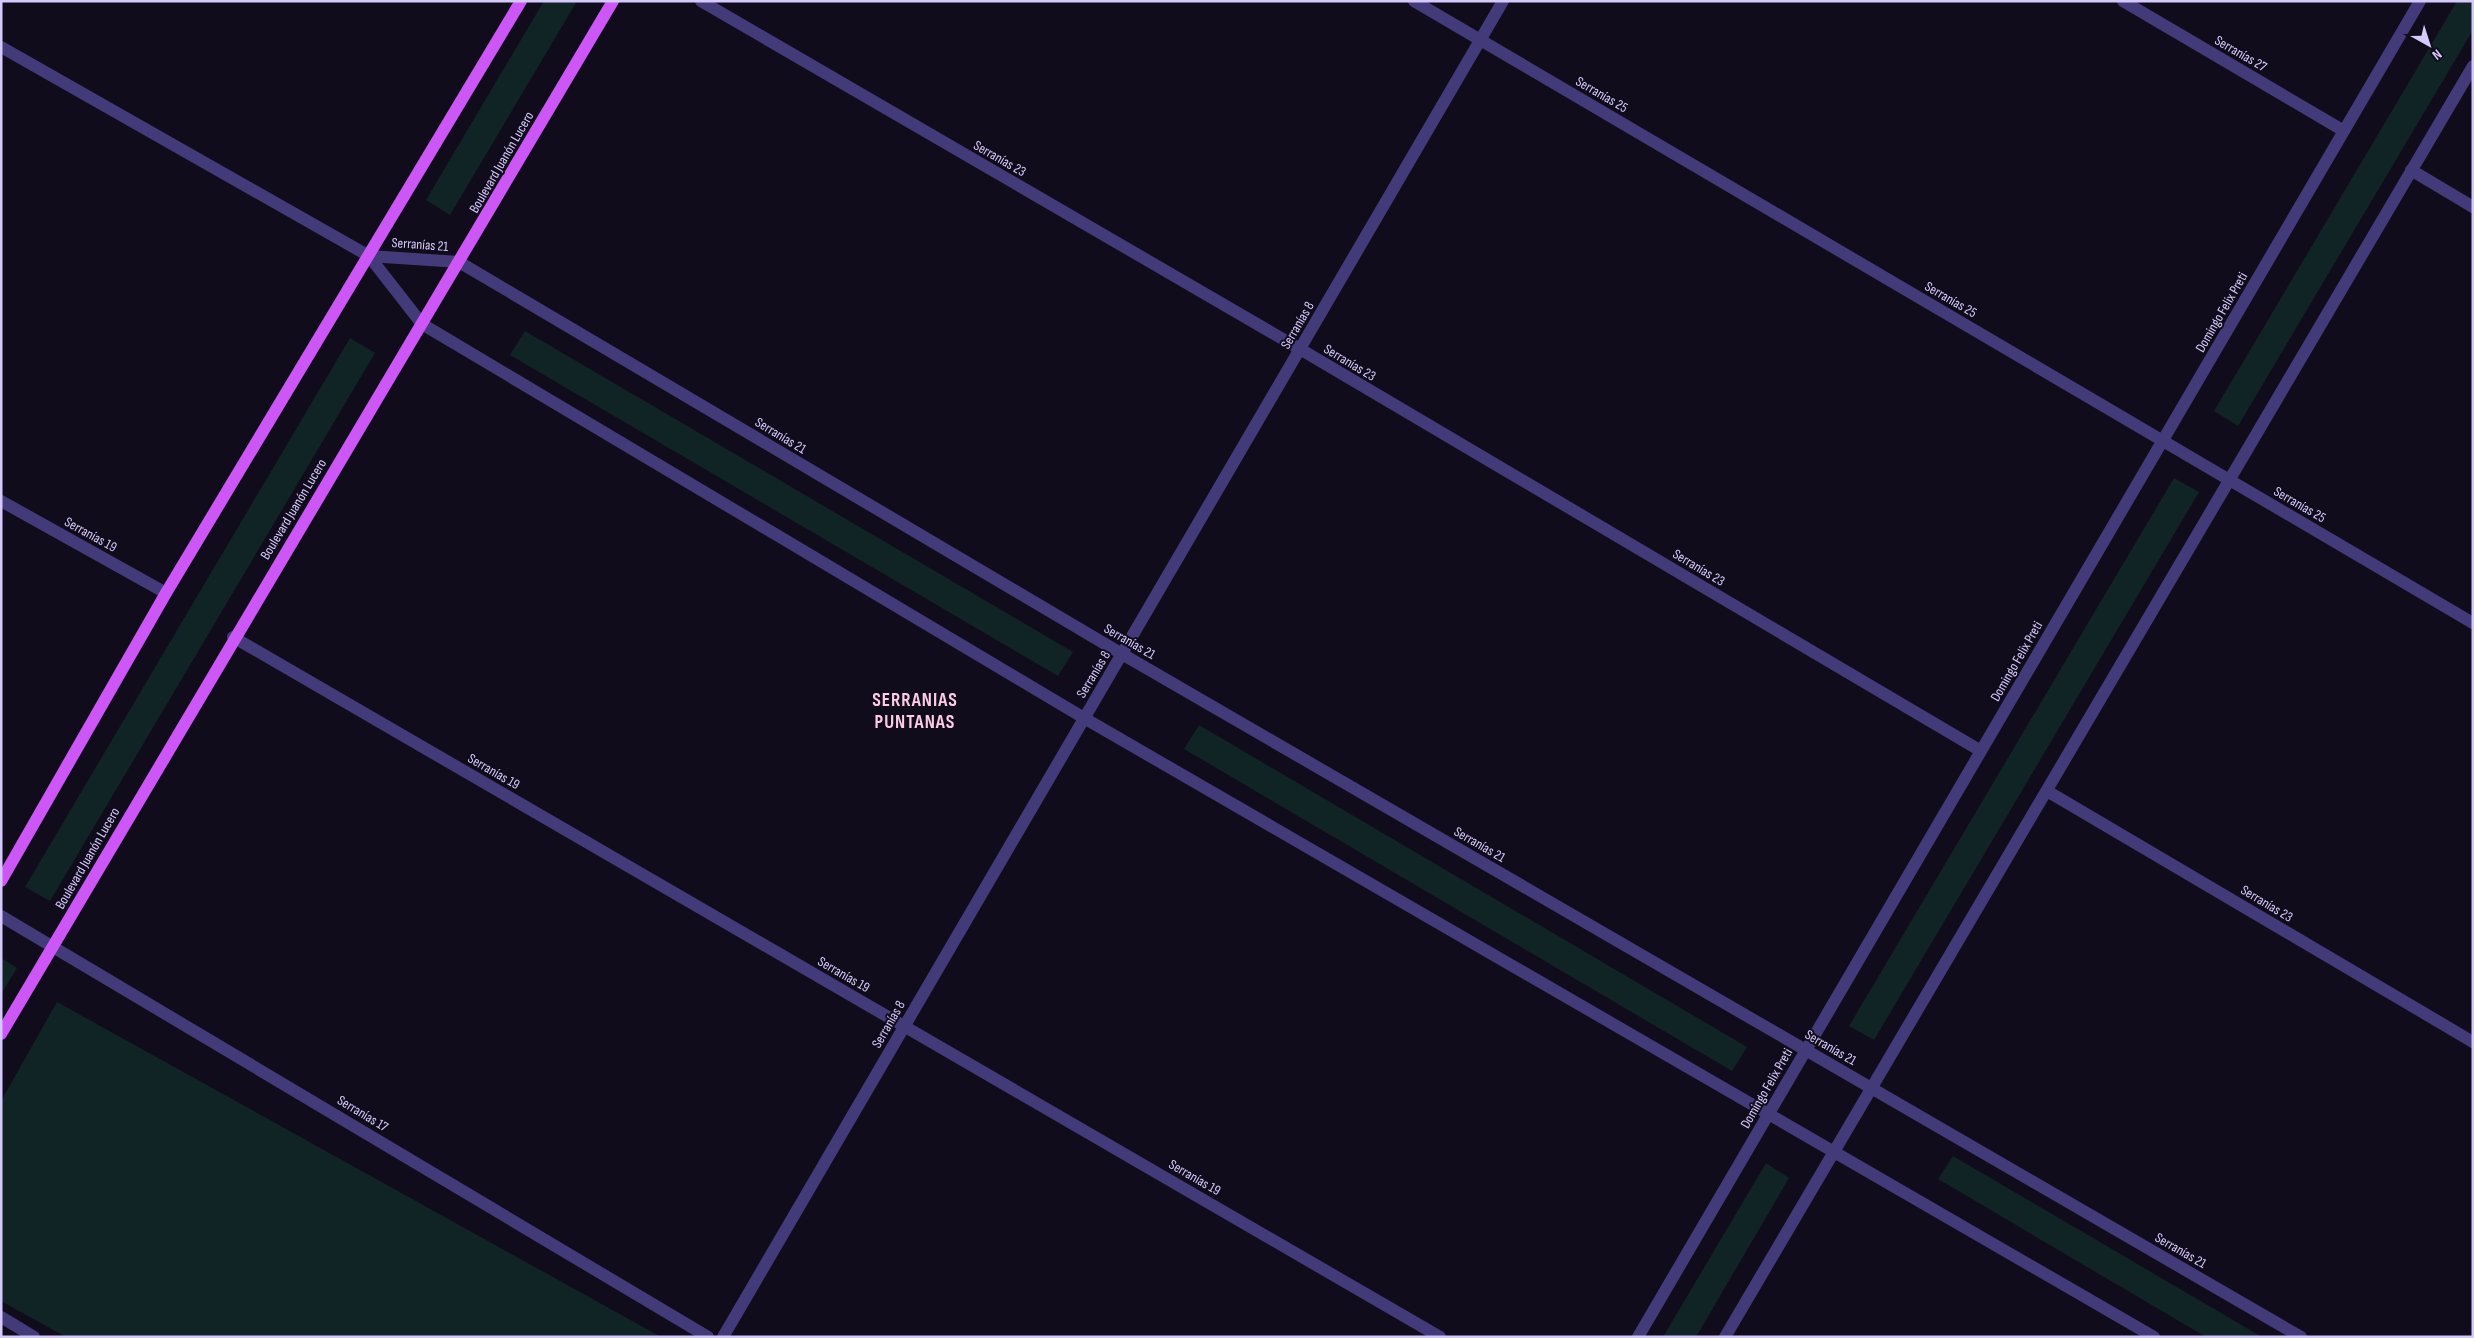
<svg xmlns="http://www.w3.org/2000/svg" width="2474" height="1338" viewBox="0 0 2474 1338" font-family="'Sofia Sans Condensed',sans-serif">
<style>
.green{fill:#102426}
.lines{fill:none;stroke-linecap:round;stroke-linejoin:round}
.minor{stroke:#433a79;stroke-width:12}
.major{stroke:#cd57f6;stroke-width:12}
.labels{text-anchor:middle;stroke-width:4;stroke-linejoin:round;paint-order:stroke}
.street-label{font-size:14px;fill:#d6cafc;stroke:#110c1c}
.district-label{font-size:19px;font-weight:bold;letter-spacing:1px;fill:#fccce5;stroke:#110c1c}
</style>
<rect width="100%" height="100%" fill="#110c1c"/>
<path class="green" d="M544,1H577L450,215L426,200Z
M2457,1H2473V30L2238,426L2214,411Z
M525,331L1073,652L1058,676L510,355Z
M350,338L375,353L50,901L25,887Z
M2174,478L2199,492L1874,1040L1849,1026Z
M1199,725L1747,1047L1732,1071L1184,749Z
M1,958L17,968L1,994Z
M57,1002L661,1337H66L1,1301V1101Z
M1953,1156L2262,1337H2206L1938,1179Z
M1766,1163L1789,1178L1696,1337H1663Z"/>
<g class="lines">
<path class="minor" d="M701,1L1300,349L1981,751
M1414,1L2473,623
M2123,1L2344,131
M1,47L369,256
M2411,170L2473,207
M1,501L166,593
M233,637L1440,1337
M2047,791L2473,1042
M1,916L708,1337
M1,1317L34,1337
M723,1337L1503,1
M1638,1337L2420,1
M1725,1337L2473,66
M2154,1337L1084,718L422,324L369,256L459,262L1122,654L2301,1337"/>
<path class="major" d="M1,881L166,593L521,1
M1,1034C203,688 410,346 613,1"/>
</g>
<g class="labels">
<g class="street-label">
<text transform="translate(2241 53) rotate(30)" y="5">Serranías 27</text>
<text transform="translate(1602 94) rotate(30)" y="5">Serranías 25</text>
<text transform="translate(1000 158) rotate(30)" y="5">Serranías 23</text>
<text transform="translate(501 162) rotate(-60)" y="5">Boulevard Juanón Lucero</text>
<text transform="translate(420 244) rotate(4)" y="5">Serranías 21</text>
<text transform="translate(1951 299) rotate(30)" y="5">Serranías 25</text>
<text transform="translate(2221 312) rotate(-60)" y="5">Domingo Felix Preti</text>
<text transform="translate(1297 325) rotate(-60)" y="5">Serranías 8</text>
<text transform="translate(1350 362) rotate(31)" y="5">Serranías 23</text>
<text transform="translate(781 435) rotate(31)" y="5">Serranías 21</text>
<text transform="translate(2300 504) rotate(30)" y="5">Serranías 25</text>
<text transform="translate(293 509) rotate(-59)" y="5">Boulevard Juanón Lucero</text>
<text transform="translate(91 534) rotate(29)" y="5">Serranías 19</text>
<text transform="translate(1699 567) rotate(31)" y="5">Serranías 23</text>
<text transform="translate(1130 641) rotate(30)" y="5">Serranías 21</text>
<text transform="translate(2016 661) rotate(-60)" y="5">Domingo Felix Preti</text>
<text transform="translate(1093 674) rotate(-59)" y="5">Serranías 8</text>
<text transform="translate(494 771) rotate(30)" y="5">Serranías 19</text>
<text transform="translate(1480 844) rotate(30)" y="5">Serranías 21</text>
<text transform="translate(87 858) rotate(-60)" y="5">Boulevard Juanón Lucero</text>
<text transform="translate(2267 903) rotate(31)" y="5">Serranías 23</text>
<text transform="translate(844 974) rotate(30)" y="5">Serranías 19</text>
<text transform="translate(888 1024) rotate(-60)" y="5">Serranías 8</text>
<text transform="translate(1831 1047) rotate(30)" y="5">Serranías 21</text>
<text transform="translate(1766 1088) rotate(-60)" y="5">Domingo Felix Preti</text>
<text transform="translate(363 1113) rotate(31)" y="5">Serranías 17</text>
<text transform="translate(1195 1177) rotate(30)" y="5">Serranías 19</text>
<text transform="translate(2181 1250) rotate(30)" y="5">Serranías 21</text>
</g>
<g class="district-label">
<text x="915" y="706">SERRANIAS<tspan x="915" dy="22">PUNTANAS</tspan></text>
</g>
</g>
<rect width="2474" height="1338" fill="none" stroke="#d6cafc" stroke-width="5"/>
<g transform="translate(2429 45) rotate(141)" stroke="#110c1c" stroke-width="4" paint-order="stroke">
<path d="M0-4L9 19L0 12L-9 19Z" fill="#d6cafc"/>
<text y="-8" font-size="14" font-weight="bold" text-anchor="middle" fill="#d6cafc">N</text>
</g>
</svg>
